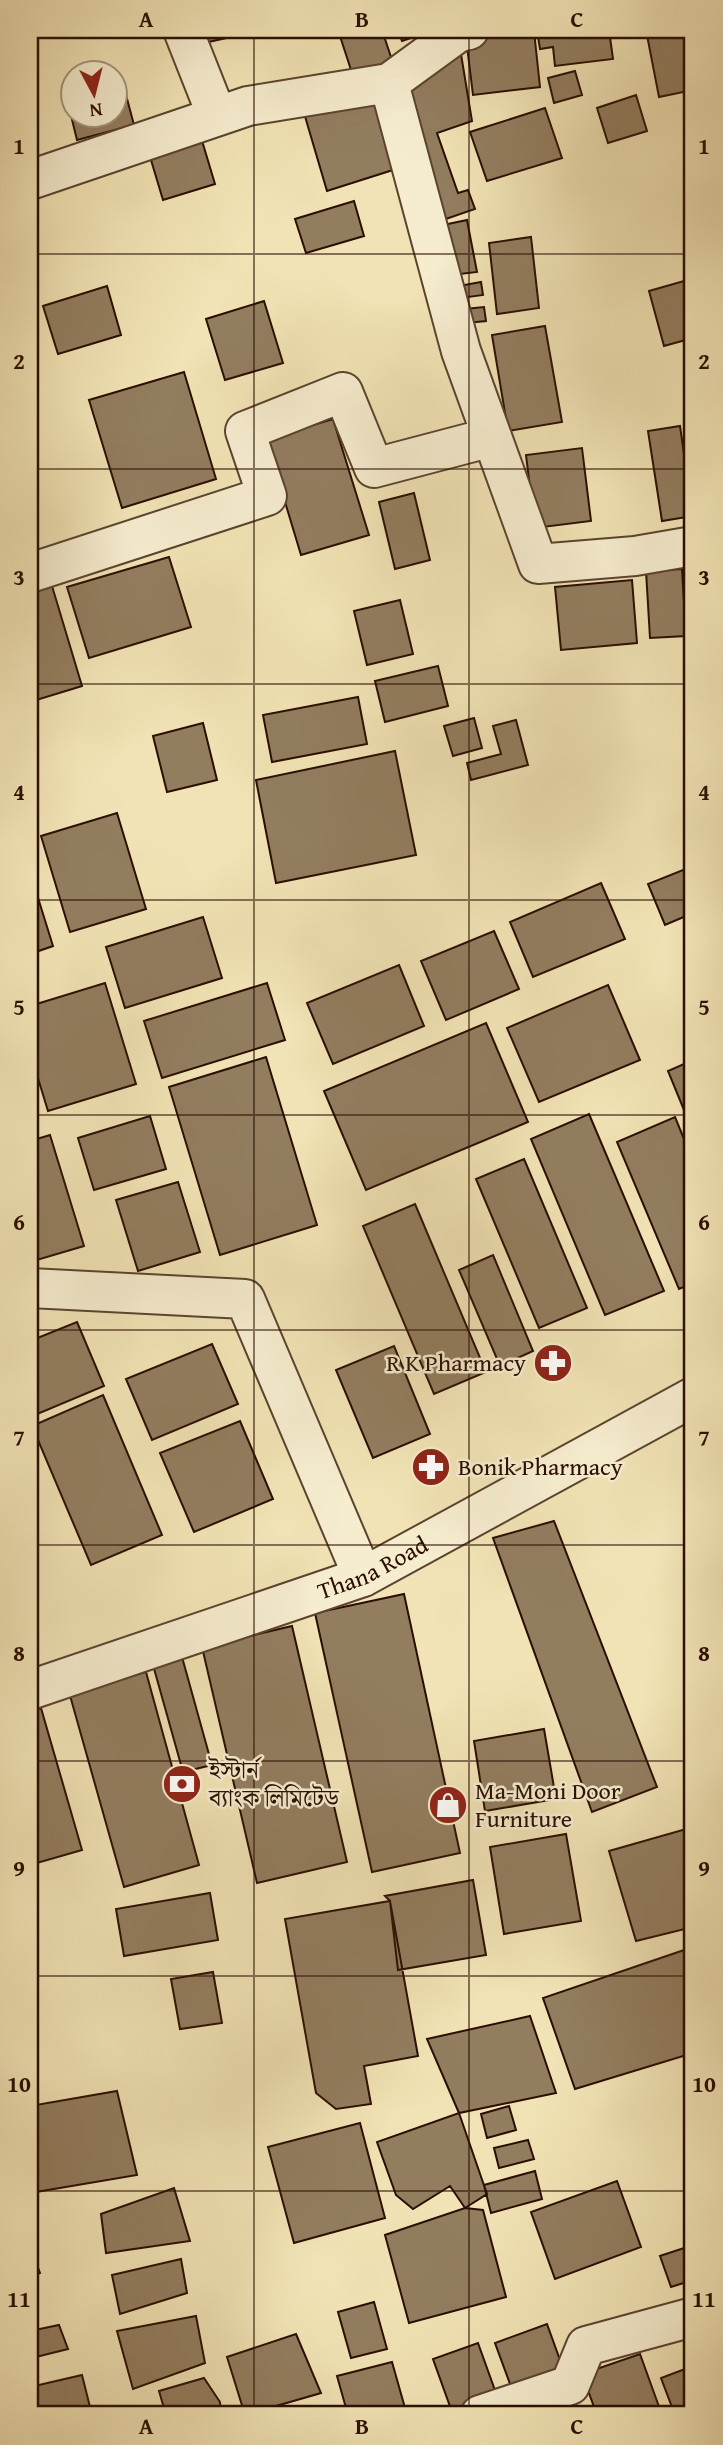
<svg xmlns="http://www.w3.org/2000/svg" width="723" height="2445" viewBox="0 0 723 2445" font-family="'Gentium Book Plus','Noto Serif Bengali',serif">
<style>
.building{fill:#927d5f;stroke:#2b0e02;stroke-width:2}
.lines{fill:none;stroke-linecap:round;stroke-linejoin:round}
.minor-casing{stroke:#5c432f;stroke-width:42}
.tertiary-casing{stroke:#5c432f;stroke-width:42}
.minor{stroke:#f6edcf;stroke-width:38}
.tertiary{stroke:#f6edcf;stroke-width:38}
.grid{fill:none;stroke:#2b0e02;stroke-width:2;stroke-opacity:0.55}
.labels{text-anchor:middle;stroke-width:5;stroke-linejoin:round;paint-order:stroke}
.poi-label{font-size:24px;fill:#2b0e02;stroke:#f6edcf;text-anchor:start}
.street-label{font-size:24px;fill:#2b0e02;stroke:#f6edcf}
.neatline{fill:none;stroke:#2b0e02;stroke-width:2.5}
.grid-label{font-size:23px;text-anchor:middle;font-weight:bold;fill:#2b0e02}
</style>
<rect width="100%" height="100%" fill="#f1e3b5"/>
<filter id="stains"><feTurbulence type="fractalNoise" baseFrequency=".00286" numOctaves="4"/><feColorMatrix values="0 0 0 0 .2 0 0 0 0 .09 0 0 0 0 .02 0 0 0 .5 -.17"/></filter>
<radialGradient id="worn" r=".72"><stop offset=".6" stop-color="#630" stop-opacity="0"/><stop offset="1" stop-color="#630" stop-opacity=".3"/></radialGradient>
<path class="building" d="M201,30H238L240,35L204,43Z
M338,30H382L393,63L353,76Z
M398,30H435L402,41Z
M537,30H609L613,59L555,66L553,47L540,49Z
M646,30H693V90L659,97Z
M534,31L540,87L473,95L466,38Z
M460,48L472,121L437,133L458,193L468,190L475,209L443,220L397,85Z
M575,71L582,95L554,103L548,78Z
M121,76L134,125L77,140L65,91L74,89V116H116V78Z
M373,93L396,169L327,191L304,113Z
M636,95L647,131L608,143L597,108Z
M545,108L562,158L487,181L470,132Z
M200,134L215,184L163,200L148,150Z
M354,201L364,236L306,253L295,219Z
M467,220L477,272L452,275L443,225Z
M531,237L539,308L497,314L489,243Z
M684,281L693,317V338L664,346L649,291Z
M481,282L483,295L461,298L459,286Z
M107,286L121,335L58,354L43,306Z
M264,301L283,363L225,380L206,319Z
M484,307L486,321L467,323L465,309Z
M545,326L562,422L508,431L492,335Z
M184,372L216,479L122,508L89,400Z
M333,419L369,535L301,555L266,439Z
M680,426L693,516L662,521L648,431Z
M582,448L591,521L535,528L526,455Z
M414,493L430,560L395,569L379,502Z
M169,557L191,627L89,658L67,587Z
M682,569L686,636L650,638L646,571Z
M632,580L637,643L561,650L555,587Z
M52,586L82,686L30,702V592Z
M400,600L413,654L367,665L354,611Z
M438,666L448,706L385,722L375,681Z
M358,697L367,744L272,762L263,715Z
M474,718L482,748L453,756L444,726Z
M516,720L528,765L471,780L467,763L501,754L493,726Z
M203,723L217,780L167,792L153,736Z
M395,751L416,855L276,883L256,780Z
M117,813L146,909L70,932L41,836Z
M688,868L693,880V913L665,925L648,884Z
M30,872L53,946L30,954Z
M601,883L625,939L533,977L510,922Z
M203,917L222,978L125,1008L106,947Z
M494,931L519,989L446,1020L421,961Z
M399,965L424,1026L333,1064L307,1003Z
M105,983L136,1084L48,1111L30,1052V1006Z
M267,983L285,1040L162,1078L144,1021Z
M608,985L640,1060L539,1102L507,1028Z
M486,1023L528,1122L366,1190L324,1091Z
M266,1057L317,1225L220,1255L169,1087Z
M693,1060V1132L668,1071Z
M589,1114L664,1291L605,1315L531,1139Z
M150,1116L166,1169L94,1190L78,1138Z
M675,1117L693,1161V1283L679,1289L617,1142Z
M50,1135L84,1246L30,1262V1141Z
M524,1159L587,1308L539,1328L476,1179Z
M178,1182L200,1252L138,1271L116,1200Z
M415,1204L486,1372L434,1394L363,1226Z
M493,1255L533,1351L500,1366L459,1270Z
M77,1322L104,1386L35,1415L30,1404V1341Z
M212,1344L238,1404L152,1440L126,1379Z
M394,1346L430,1434L373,1458L336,1370Z
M103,1395L162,1535L91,1565L32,1426Z
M240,1421L273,1499L194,1532L160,1453Z
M554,1521L657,1787L592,1812L493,1538Z
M404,1594L460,1853L372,1872L315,1613Z
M292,1626L347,1862L257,1883L202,1647Z
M182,1657L212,1765L183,1772L153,1665Z
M146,1672L199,1865L124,1887L69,1692Z
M41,1708L82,1850L30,1865V1712Z
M544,1729L556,1799L485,1811L474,1741Z
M693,1827V1927L636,1941L609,1851Z
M566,1834L581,1921L504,1934L490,1847Z
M473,1880L486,1955L398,1970L390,1901L385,1896Z
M210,1893L218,1940L124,1956L116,1909Z
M390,1901L418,2056L364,2066L371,2104L336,2109L316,2093L285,1919Z
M693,1947V2053L575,2089L543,1998Z
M213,1972L222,2023L180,2029L171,1979Z
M530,2016L556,2093L459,2113L427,2039Z
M117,2091L137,2175L30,2193V2106Z
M509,2106L516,2130L487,2138L481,2114Z
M459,2113L487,2194L465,2208L450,2186L413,2209L396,2195L377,2142Z
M360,2123L385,2218L294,2243L268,2147Z
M528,2140L534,2159L499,2168L494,2148Z
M535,2171L542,2199L491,2213L484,2185Z
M617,2181L641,2247L555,2279L531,2212Z
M174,2188L190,2241L106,2253L101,2214Z
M465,2208L483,2210L506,2297L409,2323L385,2235Z
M30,2247L40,2273L30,2278Z
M684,2248L693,2280L671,2287L660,2256Z
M181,2259L187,2293L120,2314L112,2275Z
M374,2302L387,2349L351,2358L338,2312Z
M196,2316L205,2363L133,2389L117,2331Z
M547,2324L565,2374L513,2392L495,2343Z
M59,2325L68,2349L32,2358L30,2331Z
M296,2334L321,2393L245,2415L227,2357Z
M478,2343L497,2396L452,2412L433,2359Z
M640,2354L662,2415H597L582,2374Z
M392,2362L407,2415H348L337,2376Z
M693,2366V2415H675L661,2378Z
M82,2375L92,2415H30V2387Z
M204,2378L220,2402L221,2415H166L159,2391Z
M568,2398L574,2415H520Z"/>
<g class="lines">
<g class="minor-casing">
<path id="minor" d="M183,30L217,116
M389,83L459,32L469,30
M30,180L248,106L389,83L461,351L538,564L635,556L693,546
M30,573L267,496L245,431L343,392L374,468L492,437
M30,1288L245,1299L363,1577
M480,2415L570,2385L586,2346L693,2317"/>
</g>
<g class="tertiary-casing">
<g id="tertiary">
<path id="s1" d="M30,1690L363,1577L693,1397"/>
</g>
</g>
<use href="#minor" class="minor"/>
<use href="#tertiary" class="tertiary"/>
</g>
<path class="grid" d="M254,30V2415M469,30V2415M30,254H693M30,469H693M30,684H693M30,900H693M30,1115H693M30,1330H693M30,1545H693M30,1761H693M30,1976H693M30,2191H693"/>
<defs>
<g id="pharmacy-disc" transform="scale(2.0125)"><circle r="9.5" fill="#8f2418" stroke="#f6edcf"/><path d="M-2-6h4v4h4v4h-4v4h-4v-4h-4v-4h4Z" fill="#fff"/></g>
<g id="bank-disc" transform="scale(2.0125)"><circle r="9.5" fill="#8f2418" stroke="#f6edcf"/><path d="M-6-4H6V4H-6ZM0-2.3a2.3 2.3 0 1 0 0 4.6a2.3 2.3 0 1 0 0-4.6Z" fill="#fff"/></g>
<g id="shop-disc" transform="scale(2.0125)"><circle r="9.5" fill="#8f2418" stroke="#f6edcf"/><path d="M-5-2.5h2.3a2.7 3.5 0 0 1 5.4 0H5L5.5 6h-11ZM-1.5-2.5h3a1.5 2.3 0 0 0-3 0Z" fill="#fff"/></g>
</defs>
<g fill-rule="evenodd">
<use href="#pharmacy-disc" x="553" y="1363"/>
<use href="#pharmacy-disc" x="431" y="1467"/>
<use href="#bank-disc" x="182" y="1784"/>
<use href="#shop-disc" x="448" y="1805"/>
</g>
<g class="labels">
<g class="poi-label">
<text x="526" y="1371" text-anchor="end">R K Pharmacy</text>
<text x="458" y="1475">Bonik Pharmacy</text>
<text x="209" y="1778">ইস্টার্ন<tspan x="209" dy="28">ব্যাংক লিমিটেড</tspan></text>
<text x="475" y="1799">Ma-Moni Door<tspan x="475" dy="28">Furniture</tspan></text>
</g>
<g class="street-label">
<text dy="8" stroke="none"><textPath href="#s1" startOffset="364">Thana Road</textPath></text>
</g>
</g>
<rect width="723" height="2445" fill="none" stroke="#f1e3b5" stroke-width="77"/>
<g transform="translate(94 94) rotate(173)"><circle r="33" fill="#f6edcf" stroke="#a5947d" stroke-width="2"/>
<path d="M0-5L12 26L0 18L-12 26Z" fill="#8f2418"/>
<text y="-10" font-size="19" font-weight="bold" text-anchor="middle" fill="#2b0e02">N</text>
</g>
<rect x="38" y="38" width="646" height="2368" class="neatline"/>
<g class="grid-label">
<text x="146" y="27">A</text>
<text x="362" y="27">B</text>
<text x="577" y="27">C</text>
<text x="19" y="154">1</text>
<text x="704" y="154">1</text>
<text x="19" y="369">2</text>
<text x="704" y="369">2</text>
<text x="19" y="585">3</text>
<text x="704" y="585">3</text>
<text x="19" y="800">4</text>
<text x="704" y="800">4</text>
<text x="19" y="1015">5</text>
<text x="704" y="1015">5</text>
<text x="19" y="1230">6</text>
<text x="704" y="1230">6</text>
<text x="19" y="1446">7</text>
<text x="704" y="1446">7</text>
<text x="19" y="1661">8</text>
<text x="704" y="1661">8</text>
<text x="19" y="1876">9</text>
<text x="704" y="1876">9</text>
<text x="19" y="2092">10</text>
<text x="704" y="2092">10</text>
<text x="19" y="2307">11</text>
<text x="704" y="2307">11</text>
<text x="146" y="2434">A</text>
<text x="362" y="2434">B</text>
<text x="577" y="2434">C</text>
</g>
<rect width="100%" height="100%" filter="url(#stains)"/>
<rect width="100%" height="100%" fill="url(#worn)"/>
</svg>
